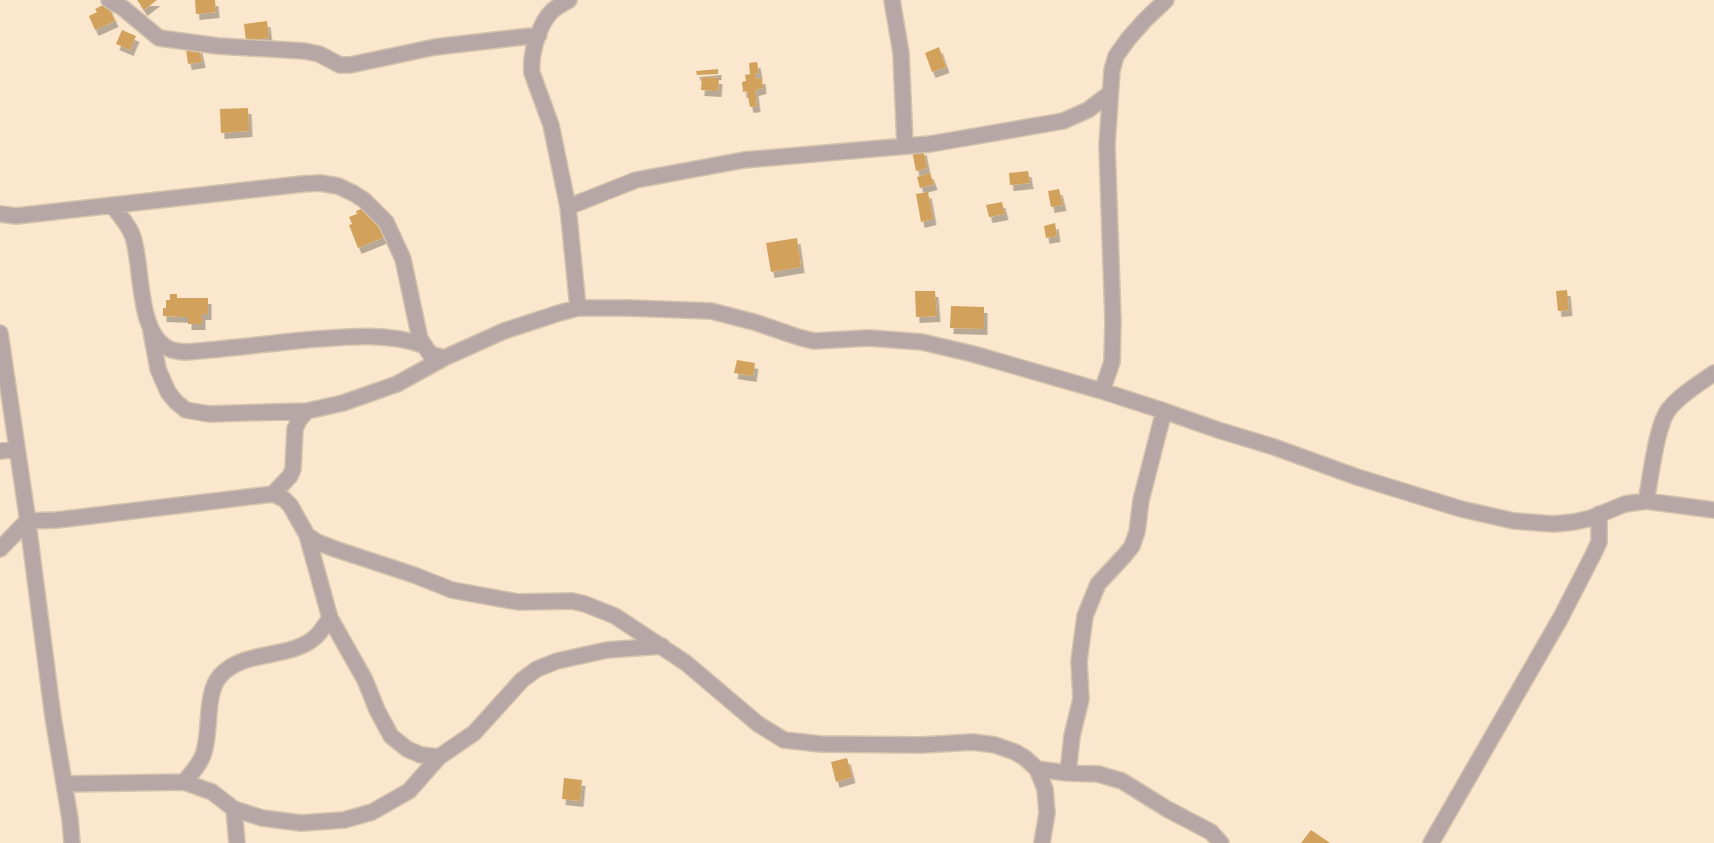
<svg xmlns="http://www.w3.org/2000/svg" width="1714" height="843" viewBox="0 0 1714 843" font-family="'Nunito Sans',sans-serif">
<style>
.building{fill:#d2a25b;filter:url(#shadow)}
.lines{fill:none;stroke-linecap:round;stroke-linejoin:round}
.minor-casing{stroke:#d3c3ac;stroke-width:18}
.minor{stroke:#b6a6a6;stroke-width:15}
</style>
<defs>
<filter id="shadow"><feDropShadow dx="3.5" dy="6" stdDeviation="0" flood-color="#0004"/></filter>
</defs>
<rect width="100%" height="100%" fill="#fae7cd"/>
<path class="building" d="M137,0H157L144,10Z
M195,0H215L216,12L196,14Z
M107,3L115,21L95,30L89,16L97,12L95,9Z
M267,21L269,38L246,41L244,24Z
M122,30L136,36L130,50L116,44Z
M199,47L202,62L188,64L186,49Z
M939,47L946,67L932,72L925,53Z
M757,62L759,73L755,74L756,79L762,78L763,88L755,90L757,106L750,107L747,91L743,92L742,82L746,81L745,75L750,74L749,63Z
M718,69V74L697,75L696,71Z
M702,77L719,78L718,91L701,90Z
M248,108L249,131L221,133L220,109Z
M923,149L927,168L916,171L912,151Z
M1028,171L1030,183L1010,185L1009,173Z
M930,173L934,184L920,188L917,177Z
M1059,189L1063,205L1051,207L1048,191Z
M928,192L933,219L921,222L916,194Z
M1002,202L1005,214L989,217L986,205Z
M366,207L371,219L377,217L385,237L358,248L349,225L352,224L349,217L357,214L356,211Z
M1055,223L1057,236L1046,238L1044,226Z
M797,238L801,267L771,272L766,243Z
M1567,290L1569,310L1558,311L1556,291Z
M915,291H935L937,316L916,317Z
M170,294H177V298H208V314H202V324H188V317L163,316V308H166V300H170Z
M951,306L984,307V329L950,328Z
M737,360L755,363L753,376L734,373Z
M847,758L852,777L836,782L831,762Z
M564,778L582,780L580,801L562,799Z
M1311,830L1330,843H1301Z"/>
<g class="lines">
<g class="minor-casing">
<path id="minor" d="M109,0L123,8L159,38L218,46L304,51L319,54L340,65H350L435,47L539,35
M569,0C564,3 558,6 553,10C539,23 530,54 532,73L551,125L568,207L578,308
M892,0L901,53L905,146
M113,206C120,216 129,225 133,237C143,267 136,337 172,350C176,351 181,352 186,352C225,349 265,344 305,340C345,337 384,332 423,345
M568,207L636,180L744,160L930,144L1063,121L1088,110L1109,94
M0,214L16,216L302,184L320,183L338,186L353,193L364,200L386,222L403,259L420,339L430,354L444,358
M151,331L158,369L168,392L176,402L186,410L209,414L307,411L343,403L397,384L444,358L504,331L559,313L578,308H628L711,311L754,322L798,337L814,341L869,338L922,342L973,354L1102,391L1164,411L1218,430L1274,447L1357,477L1461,509L1514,521L1554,524L1574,522L1591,518L1625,504L1646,501L1714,510
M0,333L26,508L53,717L70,819L72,843
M1102,391L1112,362L1113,321L1107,145L1112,70L1116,56L1129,38L1145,20L1166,0
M0,451L17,449
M273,494L290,476L293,469L295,429L299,420L307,411
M1646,501C1651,478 1656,425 1669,409C1681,394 1699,384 1714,373
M27,521L57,520L273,494L284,499L290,505L307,535L317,542L335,549L414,575L452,590L518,602L572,601L585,604L615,616L686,663L758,724L784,740L821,744L921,745L973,742L995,745L1015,752L1025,758L1037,769L1045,789L1047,813L1042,843
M307,535L330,618L365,680L377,710L391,736L407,749L421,755L439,757
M0,549L27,521
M1037,769L1068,773L1098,774L1122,781L1167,809L1211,832L1221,843
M1068,773L1072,736L1081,699L1079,661L1085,616L1098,584L1125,555L1132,546L1137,532L1141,500L1164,411
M184,782C192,773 201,763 204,752C211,730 205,693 220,676C242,650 288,659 313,639C320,634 325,625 330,618
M64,784L184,782L212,792L234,809L262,818L301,823L344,820L372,812L409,791L439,757L474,733L522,680L537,669L557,661L607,650L662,646
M234,809L237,843
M1431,843L1560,619L1593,555L1599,542V514"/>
</g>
<use href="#minor" class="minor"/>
</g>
</svg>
